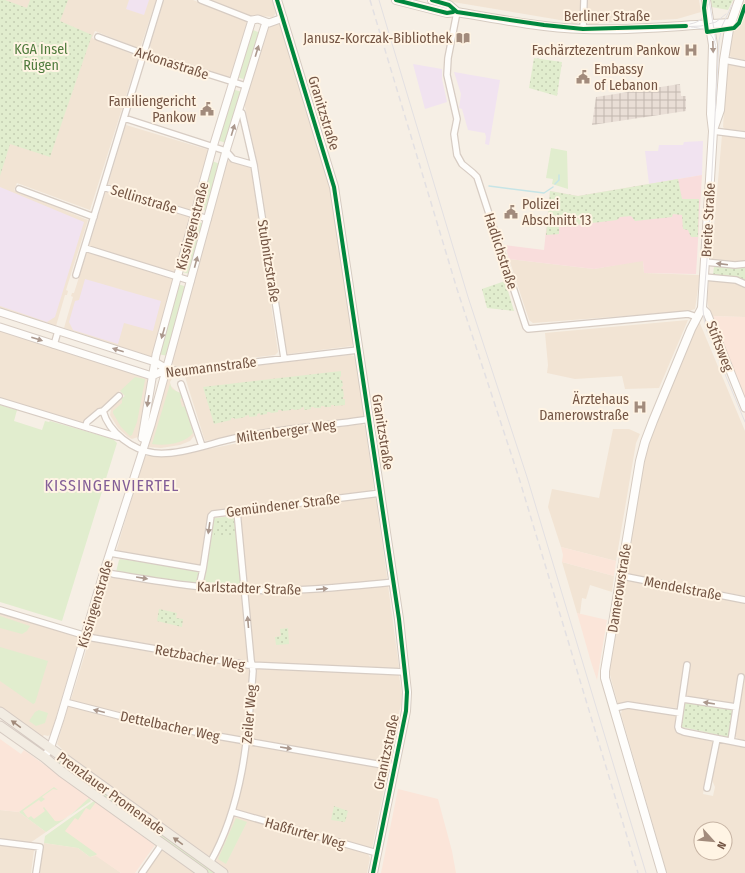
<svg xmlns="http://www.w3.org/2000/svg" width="745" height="873" viewBox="0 0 745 873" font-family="'Fira Sans Condensed',sans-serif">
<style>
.residential{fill:#f2e4d4;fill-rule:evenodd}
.commercial{fill:#fbe5d9}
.industrial{fill:url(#industrial-grid)}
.education{fill:#f1e3f0}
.medical{fill:#f9dddc}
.grass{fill:#e1edce}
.park{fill:url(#park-dots)}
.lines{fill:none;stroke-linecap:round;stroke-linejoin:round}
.stream{stroke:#c6e4e6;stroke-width:1.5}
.minor-casing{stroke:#d7ccc3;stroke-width:8}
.tertiary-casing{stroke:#d7ccc3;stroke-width:9}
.secondary-casing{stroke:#d6cbc1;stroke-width:10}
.primary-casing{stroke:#d5cac2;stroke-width:11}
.minor{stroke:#fefdfb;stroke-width:5.5}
.tertiary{stroke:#fefdfb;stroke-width:7}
.secondary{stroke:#fefdfb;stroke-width:8}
.primary{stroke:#f2ece2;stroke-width:9}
.tram{stroke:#e3e0e2;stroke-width:1}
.rail{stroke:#e3e0e2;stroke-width:1.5;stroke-dasharray:6 4;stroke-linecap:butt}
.cycleway-casing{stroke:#fff4e4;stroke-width:6}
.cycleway{stroke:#00873e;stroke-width:4}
.oneway{fill:#ab988d}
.oneway2{fill:#a08a7b}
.labels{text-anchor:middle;stroke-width:4;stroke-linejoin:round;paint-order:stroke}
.street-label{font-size:14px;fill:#745544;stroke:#fff4e4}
.poi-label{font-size:14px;fill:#745544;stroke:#fff4e4;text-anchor:end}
.park-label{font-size:14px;fill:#4f7b3c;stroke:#fff4e4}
.quarter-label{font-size:16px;letter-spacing:1px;fill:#845f98;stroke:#fff4e4}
</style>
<defs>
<pattern id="industrial-grid" width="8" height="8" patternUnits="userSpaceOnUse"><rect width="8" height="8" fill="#e9ded6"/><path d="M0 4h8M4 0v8" fill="none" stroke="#c1b7af"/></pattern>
<pattern id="park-dots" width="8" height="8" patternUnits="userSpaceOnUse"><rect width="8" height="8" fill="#e1edce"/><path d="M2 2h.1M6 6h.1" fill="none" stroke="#c4cdb2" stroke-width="1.8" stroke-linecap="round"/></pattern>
</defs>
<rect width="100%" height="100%" fill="#f6efe5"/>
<path class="residential" d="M0,0H156L140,49L95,31L92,38L137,56L138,58L90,210L17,183L14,190L88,220L66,290L68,291L67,295H65L56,326L54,327L0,309Z
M164,0H193L246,21L247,25L231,76L228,77L154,54L150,46Z
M210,0H273L276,13L273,17L247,15Z
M441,0H582L581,21L575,25L572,24L571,22L554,19Z
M586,0H699L701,12L677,19L599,23L597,25H591L589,24L586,20Z
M745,1V60L731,57L729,55L731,35L742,3H744Z
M278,24L281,25L325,168L331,196L353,343L352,346L288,354L286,353L259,170L244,103L268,27Z
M729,64L745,67V131L725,129L723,127L727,65Z
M126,125L209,150L193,211L108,184Z
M722,135L745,136V262L742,263L711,261Z
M226,160L251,168L278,352L275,355L185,366H175L171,363Z
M106,191L191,217L176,274L89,246Z
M87,252L175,280L153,358L64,328L73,297L71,296L72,293H74Z
M509,259L594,269L643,260L644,273L700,275L695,309L689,311L533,323L529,320Z
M709,280L739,283L745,287V317L710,316L707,300Z
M688,320L659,388L625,389L622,376L575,379L547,373L548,365L545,333Z
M699,321L745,431V596L631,575L626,571V568L641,470L650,437L695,329Z
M0,329L145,376L149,381V384L138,437L132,439L128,437L118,428L110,415L111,409L125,396L120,391L82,424L0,398Z
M350,355L354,356L355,358L365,414L363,417L279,428L205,441L185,377H173L170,382L171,386L176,391L182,394L183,396L194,436L190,441L180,445L161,448L149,447L148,444L168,376L170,375Z
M362,424L365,426L374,488L370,492L213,511L200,567L116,552L143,459L146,456H174L279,435Z
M613,429H629L640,434L636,443L616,561L561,547L548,507L552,489L599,498Z
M374,496L376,499L387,577L386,580L305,588H248L246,587L239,514L241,512Z
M562,562L614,576L612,592L590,585L586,599L582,598L580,614L577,613Z
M109,575L196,590L240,593L243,596L248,659L245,661L91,634L107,577Z
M628,580L745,602V741L738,739L735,736L744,677L738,676L733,703L688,697L686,695L690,665L684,664L678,706L676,708L630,702L621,704H618L609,671L623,585Z
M388,585L399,667L398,668L256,665L254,663L248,594L249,592Z
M0,613L80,637L51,734L48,736L44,735L42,737L0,707Z
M89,641L248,669L250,672L245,737L243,738L208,732L140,718L72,701L71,699Z
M256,669L399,675L402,694L401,704L389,762L388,763L251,739L250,737L255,670Z
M70,705L243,742L244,746L231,812L222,833L212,855L208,856L61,750L62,749L57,744L68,707Z
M628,708L675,715L677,717L675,731L676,733L713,742L703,794L713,796L715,787L712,780L720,743L721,742L745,747V873H667L621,714L622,710ZM701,829H725V853H701Z
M250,744L387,768L388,770L372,848L371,850L236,811Z
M0,810L19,812L46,832L30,843L0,839Z
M234,816H236L368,854L370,858L367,873H230L218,866L215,863Z
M44,843L78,848L90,857L96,855L121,873H39Z
M0,845L34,850L31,873H0Z
M165,850L198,873H145L161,851Z"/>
<path class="commercial" d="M710,316L745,317V400Z
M561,547L616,561L614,576L562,562L563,555Z
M577,613L607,620L597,680L591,662Z
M0,739L21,754L24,750L92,799L46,832L19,812L0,810Z
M398,789L438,799L452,851L456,873H381Z
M95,802L155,845L135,873H121L96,856L90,857L78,848L50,844L52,832Z"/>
<path class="industrial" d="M680,84L681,96H686V111L592,125L596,97Z"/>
<path class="education" d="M129,0H149L144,15L126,9Z
M413,64L442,69V79L447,102L425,109Z
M454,72L500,80L489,145L485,144L486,137L485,133L468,130L462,109L459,108L461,94Z
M703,141L702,175L649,184L645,151H658L659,145H683L684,142Z
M0,187L84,222L55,317L47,322L0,306Z
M85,279L161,301L153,331L124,323L118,344L73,330L69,322L75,301L79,300Z"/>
<path class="medical" d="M702,175L696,274L644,273L643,261L594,269L509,259L505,245L544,250L550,191L578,196Z"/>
<path class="grass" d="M251,29L260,33L246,80L237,77Z
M232,89L242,92L226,143L217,140Z
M551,148L567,151L568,189L552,184L553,179L546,178Z
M212,161L220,164L207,211L199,209Z
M196,221L204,224L190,274L182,272Z
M178,284L187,287L168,356L158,354Z
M135,377L145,379V380L137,422L132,435L130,436L121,427L113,413V411L122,403V400L121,399L125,396L120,391Z
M170,384L172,389L182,394L183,397L180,399L182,407L185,406L193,433C184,444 166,446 152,444Z
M0,405L17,410L14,421L42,430L45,421L49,422L50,421L113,439L117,443L62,621L0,602Z
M235,516L242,585L202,582L213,518Z
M120,559L197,569L199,571L196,584L116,572L119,560Z
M0,616L30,626L27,631L22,634L0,628Z
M0,647L48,661L35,703L33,704L0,681Z
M39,710L48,713L45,723L36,726L29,721L35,712Z
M59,758L219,873H208L57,765Z
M54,787L58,790L53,789L42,797L45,799L41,802L39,800L23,811L28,818L31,816L34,819L45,811L43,808L44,807L55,821C67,823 81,804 89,798L91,801L46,832L19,812Z
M94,801L96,802L90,810L86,808L78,820L75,818L65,831L97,854L96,855L90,857L78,848L44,843L45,836Z
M236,818L247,822L226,864L218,859Z"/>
<path class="park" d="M0,0H5L27,8L30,0H68L60,21L92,35L50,157L10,144L0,176Z
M711,0H733L728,10L712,7Z
M534,58L562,62L557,96L529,88Z
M678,179L682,199H699L698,237H691L688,230L683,229L682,215L673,214L672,217L635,221L631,216L620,217L617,220L559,227V234L546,235L550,191L578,196Z
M714,266L737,268L745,266V282L735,278L713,276Z
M505,281L514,311L487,308L482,289Z
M341,371V376L340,377V380H342L343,386L341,387L342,389H343L344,396L343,397V399H345V405L334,406V405H331V407H324V406H321V408H314V407H311V409L304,410V407L301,408V409L294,410L293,409H291V410L282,411L281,410H278V412L271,413L270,412H267V414L260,415V413L257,414V416L249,417V415L245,416V417L235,419L234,418H231V420L214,424L203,387Z
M234,518L235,536L214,535L216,520Z
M159,609L177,613L176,618L183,619L182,627L157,621Z
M288,628L289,644L276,645L275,637L281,636L280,629Z
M685,702L732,709L733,710L728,737L682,727L681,725Z
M334,806L348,811L345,822L331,820Z"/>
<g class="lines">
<path class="stream" d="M555,184L559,180V175
M489,186L544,193L553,187"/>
<g class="minor-casing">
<path id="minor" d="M201,0L252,20
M457,12L448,58L447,75L457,119L454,134L457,155L462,164L473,173L477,177L526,327L528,329L688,314L697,317
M583,29L584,0
M98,37L144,54L246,86
M724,60L745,64
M238,112L242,113L254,165L284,358
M124,118L226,151L233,159L254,165
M713,131L745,135
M103,187L208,219
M19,189L94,217
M85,248L191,281
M705,262L735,265L745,264
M76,275L160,0
M704,277L736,280L745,284
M54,345L58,331
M167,369L180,371L358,350
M181,384L202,446
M0,401L118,437
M103,411C109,433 133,450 154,453C178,456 211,443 235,438C279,429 325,426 370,419
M86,426L87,422L99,412L103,411L119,396
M110,553L203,569
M104,571L113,574C157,581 201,589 245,590C295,592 344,587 394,582
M622,576L745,600
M199,587L203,569L211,516L213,514L381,493
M0,610L93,638L248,665L405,672
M687,665L678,727L679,730L684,732L745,744
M683,699L736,707
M65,702L139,721L217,736L394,767
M614,708L628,705L680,713
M731,741L741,677
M707,788L717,739
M233,812L377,853
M0,842L40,847L36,873
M210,863C243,805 248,737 253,671L251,660L237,511
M142,873L162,844"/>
</g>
<g class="tertiary-casing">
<path id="tertiary" d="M702,308L707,313L745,408
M0,312L155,362L167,369
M0,327L152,376L167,369
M142,438L156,355L213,147L252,20L258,19L269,23L283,18
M44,757L50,749L60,719L104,571L151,425L226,151L266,22"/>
</g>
<g class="secondary-casing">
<path id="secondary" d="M277,0L334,187L399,619L407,692L406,711L373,873
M396,0L447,13L457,12C497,19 544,28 584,29C633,31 682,25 731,23
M432,0L449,5L457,12
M713,130L720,110L724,60L729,29L739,0
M662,873L605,678V671L640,461L645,442L653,421L691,329L702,308L713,131L711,114L713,45L706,0"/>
</g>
<g class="primary-casing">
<path id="primary" d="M0,712L223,873
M0,726L44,757L62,772L203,873"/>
</g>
<use href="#minor" class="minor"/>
<use href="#tertiary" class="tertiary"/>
<use href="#secondary" class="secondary"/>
<use href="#primary" class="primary"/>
<path class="tram" d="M379,0L468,297L527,477L646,873
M408,0L432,8L452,13L571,30H610L701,26L716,22L726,14
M709,0L716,41
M732,5L722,26L719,41L708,247L703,309L704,319L707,331L745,422
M690,24C701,22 707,16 708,4
M691,27C705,28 714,33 716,48"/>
<path class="rail" d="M370,0L457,289L519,478L638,873"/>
<g class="cycleway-casing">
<path id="cycleway" d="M277,0L334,187L399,619L407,692L406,711L373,873
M396,0L447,13L453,12
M432,0L449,5L457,12L470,14L544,25L583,29L686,26
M705,0L704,8L707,32L734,28L739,23L745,6"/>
</g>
<use href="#cycleway" class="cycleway"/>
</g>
<defs><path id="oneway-solid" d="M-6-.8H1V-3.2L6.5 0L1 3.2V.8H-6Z"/></defs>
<g class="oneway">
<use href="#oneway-solid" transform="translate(713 47) rotate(88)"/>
<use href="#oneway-solid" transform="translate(257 51) rotate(-73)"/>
<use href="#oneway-solid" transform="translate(233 130) rotate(-73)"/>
<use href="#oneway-solid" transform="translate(196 262) rotate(-75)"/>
<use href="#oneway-solid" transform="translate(722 264) rotate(-173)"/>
<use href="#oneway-solid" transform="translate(163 333) rotate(106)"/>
<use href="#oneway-solid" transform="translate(37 339) rotate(18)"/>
<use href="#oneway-solid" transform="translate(118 350) rotate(-162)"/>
<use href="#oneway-solid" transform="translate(148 401) rotate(99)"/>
<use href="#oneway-solid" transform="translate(209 528) rotate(98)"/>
<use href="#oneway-solid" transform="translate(142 578) rotate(9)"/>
<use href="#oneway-solid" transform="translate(322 589) rotate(-5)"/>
<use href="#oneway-solid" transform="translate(248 622) rotate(-95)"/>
<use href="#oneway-solid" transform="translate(709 703) rotate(-171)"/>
<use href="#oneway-solid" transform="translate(99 711) rotate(-166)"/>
<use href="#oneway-solid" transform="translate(286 748) rotate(9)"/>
</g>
<g class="oneway2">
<use href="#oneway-solid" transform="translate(16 724) rotate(-144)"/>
<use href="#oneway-solid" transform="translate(178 841) rotate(-144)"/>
</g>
<defs>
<g id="library-bare" transform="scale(1.08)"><path d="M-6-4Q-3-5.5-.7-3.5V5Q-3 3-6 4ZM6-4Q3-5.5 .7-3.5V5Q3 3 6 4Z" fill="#a28b7c" stroke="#fff4e4" stroke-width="2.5" paint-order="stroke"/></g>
<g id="hospital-bare" transform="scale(1.08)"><path d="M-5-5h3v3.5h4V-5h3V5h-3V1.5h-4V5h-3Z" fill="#a28b7c" stroke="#fff4e4" stroke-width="2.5" paint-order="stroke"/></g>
<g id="civic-bare" transform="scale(1.08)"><path d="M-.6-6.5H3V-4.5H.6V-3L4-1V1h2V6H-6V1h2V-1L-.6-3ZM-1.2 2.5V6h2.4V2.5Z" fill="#a28b7c" stroke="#fff4e4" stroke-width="2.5" paint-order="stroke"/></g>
</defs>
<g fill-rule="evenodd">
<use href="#library-bare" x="463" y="38"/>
<use href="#hospital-bare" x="691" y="50"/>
<use href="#civic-bare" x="583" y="77"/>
<use href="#civic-bare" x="207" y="109"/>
<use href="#civic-bare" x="511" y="212"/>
<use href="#hospital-bare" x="640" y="407"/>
</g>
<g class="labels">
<g class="street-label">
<text x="607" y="21">Berliner Straße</text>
<text transform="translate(172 63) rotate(18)" y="5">Arkonastraße</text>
<text transform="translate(324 113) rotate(73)" y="5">Granitzstraße</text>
<text transform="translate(144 199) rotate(17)" y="5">Sellinstraße</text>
<text transform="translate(708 220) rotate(-87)" y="5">Breite Straße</text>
<text transform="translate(192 226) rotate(-75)" y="5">Kissingenstraße</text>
<text transform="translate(501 251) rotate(72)" y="5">Hadlichstraße</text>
<text transform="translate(269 261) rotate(81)" y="5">Stubnitzstraße</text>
<text transform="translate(720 346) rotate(69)" y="5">Stiftsweg</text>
<text transform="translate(211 367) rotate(-7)" y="5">Neumannstraße</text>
<text transform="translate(286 431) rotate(-8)" y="5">Miltenberger Weg</text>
<text transform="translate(383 432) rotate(81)" y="5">Granitzstraße</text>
<text transform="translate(283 505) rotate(-7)" y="5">Gemündener Straße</text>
<text transform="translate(249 588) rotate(2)" y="5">Karlstadter Straße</text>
<text transform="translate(619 588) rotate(-81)" y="5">Damerowstraße</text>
<text transform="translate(683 588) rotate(11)" y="5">Mendelstraße</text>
<text transform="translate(95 604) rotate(-73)" y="5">Kissingenstraße</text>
<text transform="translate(200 657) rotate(10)" y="5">Retzbacher Weg</text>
<text transform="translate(249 714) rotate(-85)" y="5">Zeiler Weg</text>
<text transform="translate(170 726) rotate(12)" y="5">Dettelbacher Weg</text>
<text transform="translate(386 752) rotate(-78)" y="5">Granitzstraße</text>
<text transform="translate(111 793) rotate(36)" y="5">Prenzlauer Promenade</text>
<text transform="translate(305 833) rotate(16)" y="5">Haßfurter Weg</text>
</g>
<g class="poi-label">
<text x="452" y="43">Janusz-Korczak-Bibliothek</text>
<text x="680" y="55">Fachärztezentrum Pankow</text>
<text x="594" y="74" text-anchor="start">Embassy<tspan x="594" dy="16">of Lebanon</tspan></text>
<text x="196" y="106">Familiengericht<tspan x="196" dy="16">Pankow</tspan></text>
<text x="522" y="209" text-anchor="start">Polizei<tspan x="522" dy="16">Abschnitt 13</tspan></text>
<text x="629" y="404">Ärztehaus<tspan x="629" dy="16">Damerowstraße</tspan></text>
</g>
<g class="park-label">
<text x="41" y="54">KGA Insel<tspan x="41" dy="16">Rügen</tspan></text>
</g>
<g class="quarter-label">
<text x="112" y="491">KISSINGENVIERTEL</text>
</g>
</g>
<g transform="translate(713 841) rotate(117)"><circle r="19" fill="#fff4e4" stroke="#c7b4a4"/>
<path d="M0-3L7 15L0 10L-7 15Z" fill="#a28b7c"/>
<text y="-6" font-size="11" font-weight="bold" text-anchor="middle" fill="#745544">N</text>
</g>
</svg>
